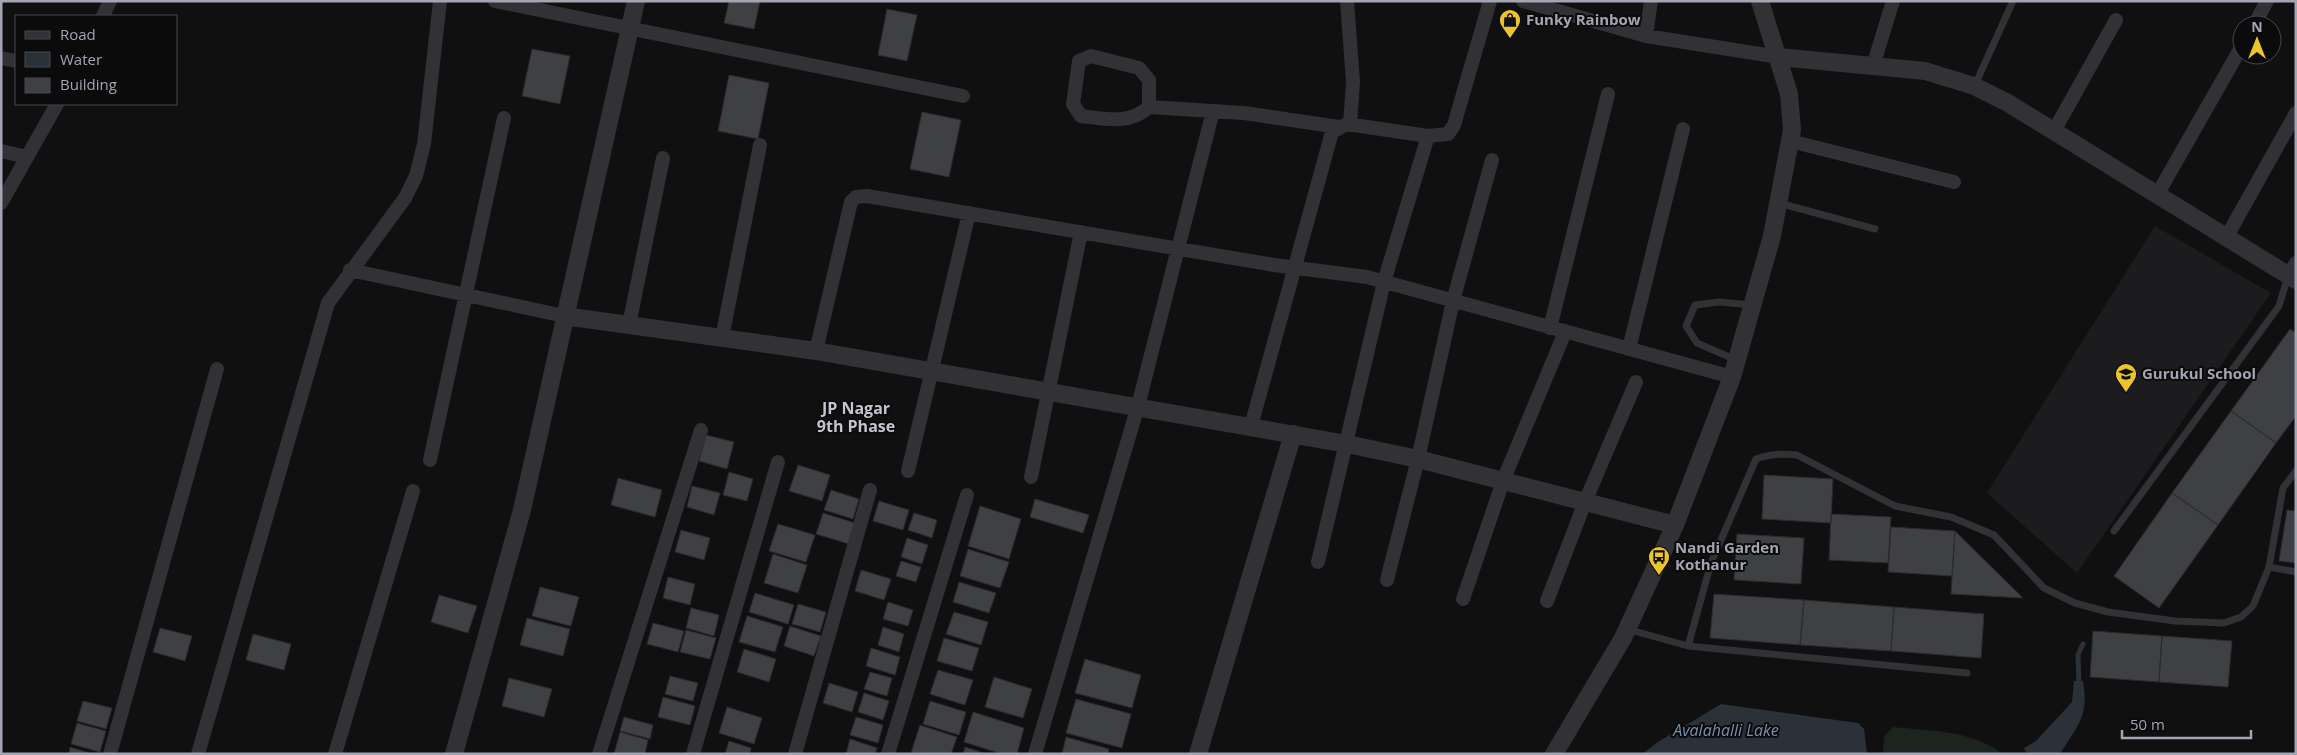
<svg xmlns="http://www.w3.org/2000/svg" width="2297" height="755" viewBox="0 0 2297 755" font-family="'Open Sans',sans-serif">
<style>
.built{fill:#1c1c1e}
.green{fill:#1d241e}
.water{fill:#2a3139}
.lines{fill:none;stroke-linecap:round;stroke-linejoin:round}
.stream{stroke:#2a3139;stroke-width:5}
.building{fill:#3f4044;stroke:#2b2a2d}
.service{stroke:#313136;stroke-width:7}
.minor{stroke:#313136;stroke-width:14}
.tertiary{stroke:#313136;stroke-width:18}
.labels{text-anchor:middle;stroke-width:4;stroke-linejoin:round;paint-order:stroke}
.poi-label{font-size:15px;font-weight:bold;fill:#a2a5b2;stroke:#0b0b0c;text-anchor:start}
.neighbourhood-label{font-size:16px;font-weight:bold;fill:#c2c4ce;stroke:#0b0b0c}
.water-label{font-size:16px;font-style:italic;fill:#798ead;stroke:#0b0b0c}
</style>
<rect width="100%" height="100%" fill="#101011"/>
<path class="built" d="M2155,226L2271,293L2077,573L1987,493Z"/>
<path class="green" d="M1893,727C1932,731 1971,730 2003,754H1883L1884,737Z"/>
<path class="water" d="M2074,681H2083C2089,716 2078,725 2060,754H2027L2024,748L2036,741L2072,702Z
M1721,704L1858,723L1864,729L1867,754H1642L1658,742Z"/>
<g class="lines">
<path class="stream" d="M2079,687L2078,655L2083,644"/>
</g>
<path class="building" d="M729,1H760L754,29L724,23Z
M887,9L917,15L907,61L878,55Z
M532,49L570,56L560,104L522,96Z
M729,75L769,83L758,139L718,131Z
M922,112L961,120L949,177L910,169Z
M2290,329L2296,333V416L2276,443L2231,411Z
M2231,411L2276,443L2218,525L2172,493Z
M706,435L734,442L727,469L699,461Z
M798,465L830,475L822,501L789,491Z
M729,472L753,479L747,501L723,495Z
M1764,475L1833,479L1831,523L1762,519Z
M618,478L662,490L655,517L611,505Z
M692,486L720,493L714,515L687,507Z
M831,490L859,499L853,519L824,510Z
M2172,493L2218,525L2159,608L2114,576Z
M1035,499L1089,515L1083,533L1030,517Z
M879,501L909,510L903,530L873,521Z
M980,506L1021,519L1009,559L968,546Z
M2287,510L2296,511V563L2279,561Z
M823,513L855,523L849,544L816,534Z
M914,513L937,520L932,538L908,530Z
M1831,514L1891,517L1888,563L1829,560Z
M778,524L815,535L806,562L769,551Z
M1891,527L1955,531L1952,576L1888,572Z
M681,530L710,538L704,560L675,552Z
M1955,531L2023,598L1951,594Z
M1737,534L1804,538L1801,584L1734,580Z
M907,538L928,545L922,564L901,557Z
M968,549L1009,562L1000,588L960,576Z
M773,554L807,565L798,593L764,583Z
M901,561L921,567L916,582L896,576Z
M861,570L891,579L884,600L855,591Z
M668,577L695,584L690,605L663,598Z
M959,582L996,593L989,613L953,602Z
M540,587L579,597L571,626L532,616Z
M755,593L794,605L788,624L749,612Z
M1714,594L1804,600L1800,645L1710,638Z
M439,595L477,606L468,633L431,622Z
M1804,600L1894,607L1891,651L1800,645Z
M888,602L913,610L908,626L883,619Z
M798,604L826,612L820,632L792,624Z
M1894,607L1984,614L1981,658L1891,651Z
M691,608L719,615L714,636L686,628Z
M954,612L988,622L981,645L946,634Z
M747,616L783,627L775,652L739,642Z
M527,618L570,629L563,656L520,645Z
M653,623L684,631L678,652L647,644Z
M790,626L821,636L814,656L784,646Z
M883,627L904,634L899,652L878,645Z
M160,628L192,636L185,661L153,652Z
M686,630L716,638L710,659L680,652Z
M2093,631L2162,636L2159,682L2090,677Z
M253,634L291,644L284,670L246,660Z
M2162,636L2232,641L2228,687L2159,682Z
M944,638L979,648L972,671L937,661Z
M871,648L900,657L895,675L866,666Z
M744,649L776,659L769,682L737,672Z
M1085,659L1141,675L1132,708L1075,693Z
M938,670L973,680L965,705L930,694Z
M870,672L892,678L887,696L864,689Z
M670,676L698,683L693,701L665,694Z
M994,677L1032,689L1023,718L985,707Z
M509,678L552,689L544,717L502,706Z
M829,683L858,692L852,712L823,703Z
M864,693L889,701L883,720L858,712Z
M663,697L695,706L690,725L658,717Z
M1076,699L1131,714L1122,748L1066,733Z
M83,701L112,708L106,729L77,721Z
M930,701L966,712L959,735L923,724Z
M727,707L762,718L754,744L719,733Z
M973,712L1024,728L1017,754H1002L964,742Z
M624,717L653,725L650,739L620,731Z
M856,717L883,725L878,743L850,735Z
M77,723L106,731L100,752L71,744Z
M920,725L957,737L951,754L911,753Z
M620,732L648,740L645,754H614Z
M1066,737L1109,749L1108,754H1062Z
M850,739L877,748L875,754H846Z
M729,741L751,748L750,754H725Z
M70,747L93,754H69Z
M965,747L987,754H963Z"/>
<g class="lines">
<path class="service" d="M1975,85L2013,1
M1779,203L1875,229
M1736,360L1697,343L1686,326L1695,305L1719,302L1752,305
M2114,531L2279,306L2288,276
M2269,567L2296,572
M1627,629L1688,646L1711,563L1756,459C1770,454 1782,453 1797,455L1895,506L1951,517L1994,535L2044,588L2075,603L2108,612L2175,621L2224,623L2241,617L2253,606L2269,567L2283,488L2296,471
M1688,646L1967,673"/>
<path class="minor" d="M495,1L963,96
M1347,1L1353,82L1350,125
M1523,1L1646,36L1779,57
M103,16L110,1
M2254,25L2267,1
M1646,36L1651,1
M1,58L16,61
M1873,66L1893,1
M1149,107V80L1139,68L1091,56L1079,61L1073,104L1081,116C1106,119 1129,125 1149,107L1244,113L1339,127
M2054,131L2116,20
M1790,141L1954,182
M1,151L27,157
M2157,195L2242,46
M1,203L57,104
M2226,238L2296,113
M350,270L564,316
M2288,276L2296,263
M629,325L663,158
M1550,328L1608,94
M722,338L760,145
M1629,349L1683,129
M816,351L851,202L856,197L867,196L1274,265L1367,277L1732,377
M1251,426L1332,132L1347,124L1428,136L1448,134L1454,125L1490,1
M430,460L504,118
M908,471L969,213
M1031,477L1081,232
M1318,562L1384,282L1428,136
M1387,580L1418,459L1453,301L1492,160
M1463,599L1503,481L1565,332
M1547,601L1585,502L1636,382
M110,754L217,369
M198,754L328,303L405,198L416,176L424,144L440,1
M335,754L413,491
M599,754L701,430
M693,754L778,462
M795,754L870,490
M888,754L967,495
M1035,754L1138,406L1213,111"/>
<path class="tertiary" d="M1779,57L1925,71L1974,86L2008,103L2296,280
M564,316L816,351L1347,444L1418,459L1675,525
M454,754L522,510L636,1
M1198,754L1293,434
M1554,754L1623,638L1675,525L1732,377L1772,236L1792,130L1789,94L1760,1"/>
</g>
<defs>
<g id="shop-pin" transform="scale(1.125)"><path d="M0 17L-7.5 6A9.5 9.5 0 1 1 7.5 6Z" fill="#ebc42e" stroke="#0b0b0c"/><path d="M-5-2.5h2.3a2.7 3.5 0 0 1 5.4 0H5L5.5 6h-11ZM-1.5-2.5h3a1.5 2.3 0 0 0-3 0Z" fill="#111"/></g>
<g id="school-pin" transform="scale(1.125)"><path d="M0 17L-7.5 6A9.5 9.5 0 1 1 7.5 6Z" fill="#ebc42e" stroke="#0b0b0c"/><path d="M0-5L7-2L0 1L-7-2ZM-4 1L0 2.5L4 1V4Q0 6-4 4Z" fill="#111"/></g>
<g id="bus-pin" transform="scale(1.125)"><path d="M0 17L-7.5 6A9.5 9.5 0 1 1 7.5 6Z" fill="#ebc42e" stroke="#0b0b0c"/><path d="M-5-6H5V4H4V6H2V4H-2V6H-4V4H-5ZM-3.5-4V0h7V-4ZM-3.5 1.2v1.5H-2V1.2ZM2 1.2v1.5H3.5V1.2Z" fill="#111"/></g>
</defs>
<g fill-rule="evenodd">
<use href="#shop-pin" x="1510" y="20"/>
<use href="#school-pin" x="2126" y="374"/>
<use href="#bus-pin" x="1659" y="557"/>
</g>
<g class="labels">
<g class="poi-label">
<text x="1526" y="25">Funky Rainbow</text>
<text x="2142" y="379">Gurukul School</text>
<text x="1675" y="553">Nandi Garden<tspan x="1675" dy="17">Kothanur</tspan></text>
</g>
<g class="neighbourhood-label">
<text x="856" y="414">JP Nagar<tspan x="856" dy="18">9th Phase</tspan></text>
</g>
<g class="water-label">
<text x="1726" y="736">Avalahalli Lake</text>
</g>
</g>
<rect width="2297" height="755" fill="none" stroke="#a2a5b2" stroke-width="5"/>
<rect x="15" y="15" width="162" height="90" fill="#0b0b0c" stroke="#47494e"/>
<rect x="25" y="31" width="25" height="8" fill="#313136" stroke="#47494e"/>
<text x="60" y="40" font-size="15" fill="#a2a5b2">Road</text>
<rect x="25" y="52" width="25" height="15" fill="#2a3139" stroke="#47494e"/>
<text x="60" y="65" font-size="15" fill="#a2a5b2">Water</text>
<rect x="25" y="78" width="25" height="15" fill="#3f4044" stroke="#47494e"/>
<text x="60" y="90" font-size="15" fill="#a2a5b2">Building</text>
<g transform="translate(2257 40)"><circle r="24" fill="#0b0b0c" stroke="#47494e"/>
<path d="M0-4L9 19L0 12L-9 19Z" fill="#ebc42e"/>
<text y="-8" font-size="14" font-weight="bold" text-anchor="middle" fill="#a2a5b2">N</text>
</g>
<path d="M2122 730v8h129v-8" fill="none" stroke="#a2a5b2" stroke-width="2.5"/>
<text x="2130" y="730" font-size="15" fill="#a2a5b2" stroke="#0b0b0c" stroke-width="4" paint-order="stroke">50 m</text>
</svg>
